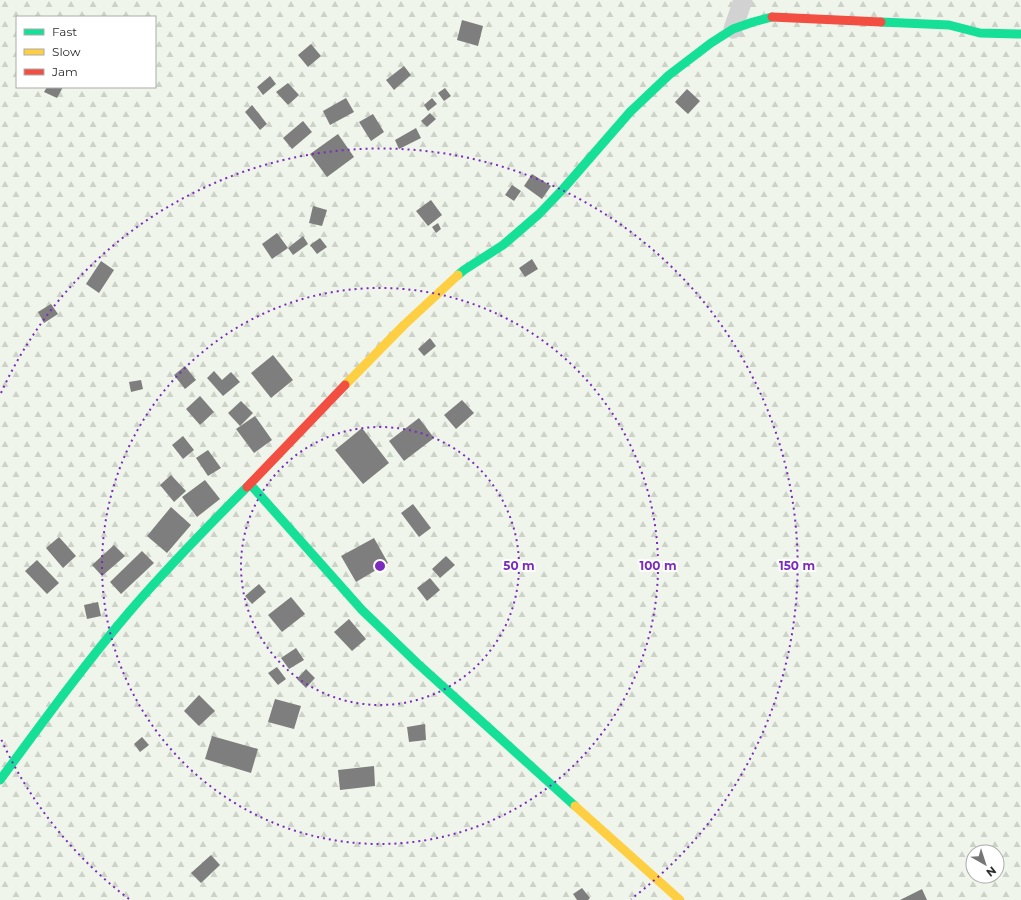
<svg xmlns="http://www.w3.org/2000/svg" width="1021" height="900" viewBox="0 0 1021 900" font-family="Montserrat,sans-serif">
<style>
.forest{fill:url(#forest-firs);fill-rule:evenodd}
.building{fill:#7e7e7e}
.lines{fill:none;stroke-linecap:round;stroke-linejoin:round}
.street{stroke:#d2d2d2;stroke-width:19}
.fast{stroke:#16e098;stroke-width:9}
.slow{stroke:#ffcf43;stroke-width:9}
.jam{stroke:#f24e42;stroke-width:9}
.ring{fill:none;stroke:#7b2cbf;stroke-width:2;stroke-dasharray:2 4}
.centre{fill:#7b2cbf;stroke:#fff;stroke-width:2}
.ring-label{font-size:12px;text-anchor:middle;font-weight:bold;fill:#7b2cbf;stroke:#fff;stroke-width:4;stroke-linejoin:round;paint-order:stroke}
</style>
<defs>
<pattern id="forest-firs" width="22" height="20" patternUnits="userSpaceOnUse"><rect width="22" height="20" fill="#eff5ea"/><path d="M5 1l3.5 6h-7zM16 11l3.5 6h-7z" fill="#cdd2c9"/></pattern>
</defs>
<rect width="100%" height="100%" fill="#fff"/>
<path class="forest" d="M0,0H1021V900H0ZM17,17H155V87H17ZM973,852H997V876H973Z"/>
<path class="building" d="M462,20L483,26L478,46L457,40Z
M311,44L321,56L308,67L298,55Z
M404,66L411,75L394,90L386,80Z
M270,76L276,84L263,95L257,87Z
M288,83L299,95L288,105L276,92Z
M47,87H63L57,98L44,92Z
M445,88L451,96L444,101L438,93Z
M687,89L700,101L688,114L675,102Z
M346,98L354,112L330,125L323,111Z
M432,98L437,104L428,111L424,105Z
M252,105L267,124L260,130L245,112Z
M430,113L436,119L427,127L421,121Z
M373,114L384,132L371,141L359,122Z
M303,121L312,132L292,149L283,138Z
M416,128L421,138L399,149L395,140Z
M338,134L354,157L327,177L310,154Z
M532,174L551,186L542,199L524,186Z
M512,185L521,191L514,201L505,195Z
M431,200L442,215L428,226L416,211Z
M313,206L327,210L322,226L309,223Z
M438,223L441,229L436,233L432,227Z
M277,233L288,248L303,236L308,244L293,255L288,248L272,259L262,244Z
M320,238L327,247L317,254L310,245Z
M532,259L538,269L525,277L519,268Z
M101,261L114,270L99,293L86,284Z
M51,304L58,314L44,323L38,312Z
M430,338L436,346L424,356L418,349Z
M273,355L293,380L271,398L251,373Z
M185,366L196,380L185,389L174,375Z
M214,371L222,380L231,372L240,382L223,396L207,378Z
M141,380L143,389L131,392L129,382Z
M200,396L214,412L200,425L186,409Z
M462,400L474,413L456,429L444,415Z
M241,401L253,413L240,426L228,413Z
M255,416L272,440L254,453L236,429Z
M419,418L434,438L404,461L389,441Z
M362,428L389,463L363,484L335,450Z
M183,436L194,450L183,459L172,445Z
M208,450L221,468L208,476L196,458Z
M171,475L186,491L174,502L160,485Z
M205,480L220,499L197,517L182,497Z
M413,504L431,528L419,537L401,513Z
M171,507L191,525L167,553L147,536Z
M59,537L76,556L63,568L46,548Z
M374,538L388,563L356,582L341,556Z
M114,545L125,556L102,576L92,565Z
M142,551L154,563L121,594L110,582Z
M446,556L455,565L440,578L432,569Z
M37,560L59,583L47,594L25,571Z
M430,578L440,590L427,601L417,588Z
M259,584L266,592L252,604L245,596Z
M291,597L305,614L282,632L268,615Z
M98,602L101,616L87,619L84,605Z
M349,619L366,639L352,651L334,632Z
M296,648L304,660L289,669L281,658Z
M277,667L286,679L278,685L268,673Z
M306,669L315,678L306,688L297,679Z
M199,695L215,711L199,726L184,711Z
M275,699L301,706L294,729L268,722Z
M425,724L426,740L409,742L407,727Z
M212,736L258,749L251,773L205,759Z
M142,737L149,745L140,752L134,744Z
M374,766L375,786L340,790L338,770Z
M211,855L220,865L201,883L191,873Z
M582,888L590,898L588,900H577L573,894Z
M922,889L927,900H900Z"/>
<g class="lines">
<path class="street" d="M733,29L743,0"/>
<path class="fast" d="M881,22L949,25L980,33L1021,34
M458,275L464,270L503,245L539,214L563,189L630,112L669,75L711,43L733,29L753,22L772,17
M250,484L362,610L417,663L575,806
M0,780C42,723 84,665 130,611C167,568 207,527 247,487"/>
<path class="slow" d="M345,385L404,325L458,275
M575,806L680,900"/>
<path class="jam" d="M772,17L881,22
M247,487L345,385"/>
</g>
<g class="ring">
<circle cx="380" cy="566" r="139"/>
<circle cx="380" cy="566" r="278"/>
<path d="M129 899A417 417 0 0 1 1 739M1 393A417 417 0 1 1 631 899"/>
</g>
<circle cx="380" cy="566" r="6" class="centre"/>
<g class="ring-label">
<text x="519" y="570">50 m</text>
<text x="658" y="570">100 m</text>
<text x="797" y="570">150 m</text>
</g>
<rect x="16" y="16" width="140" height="72" fill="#ffffff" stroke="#ababab"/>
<rect x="24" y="29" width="20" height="6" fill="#16e098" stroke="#ababab"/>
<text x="52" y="36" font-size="12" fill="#2d2d2d">Fast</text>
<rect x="24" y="49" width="20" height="6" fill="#ffcf43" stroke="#ababab"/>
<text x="52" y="56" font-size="12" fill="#2d2d2d">Slow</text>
<rect x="24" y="69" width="20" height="6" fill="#f24e42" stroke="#ababab"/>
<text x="52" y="76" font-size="12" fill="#2d2d2d">Jam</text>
<g transform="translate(985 864) rotate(141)"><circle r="19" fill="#ffffff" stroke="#ababab"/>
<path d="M0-3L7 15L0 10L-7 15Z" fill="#767676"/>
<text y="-6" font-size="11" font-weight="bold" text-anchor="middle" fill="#2d2d2d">N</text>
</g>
</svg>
